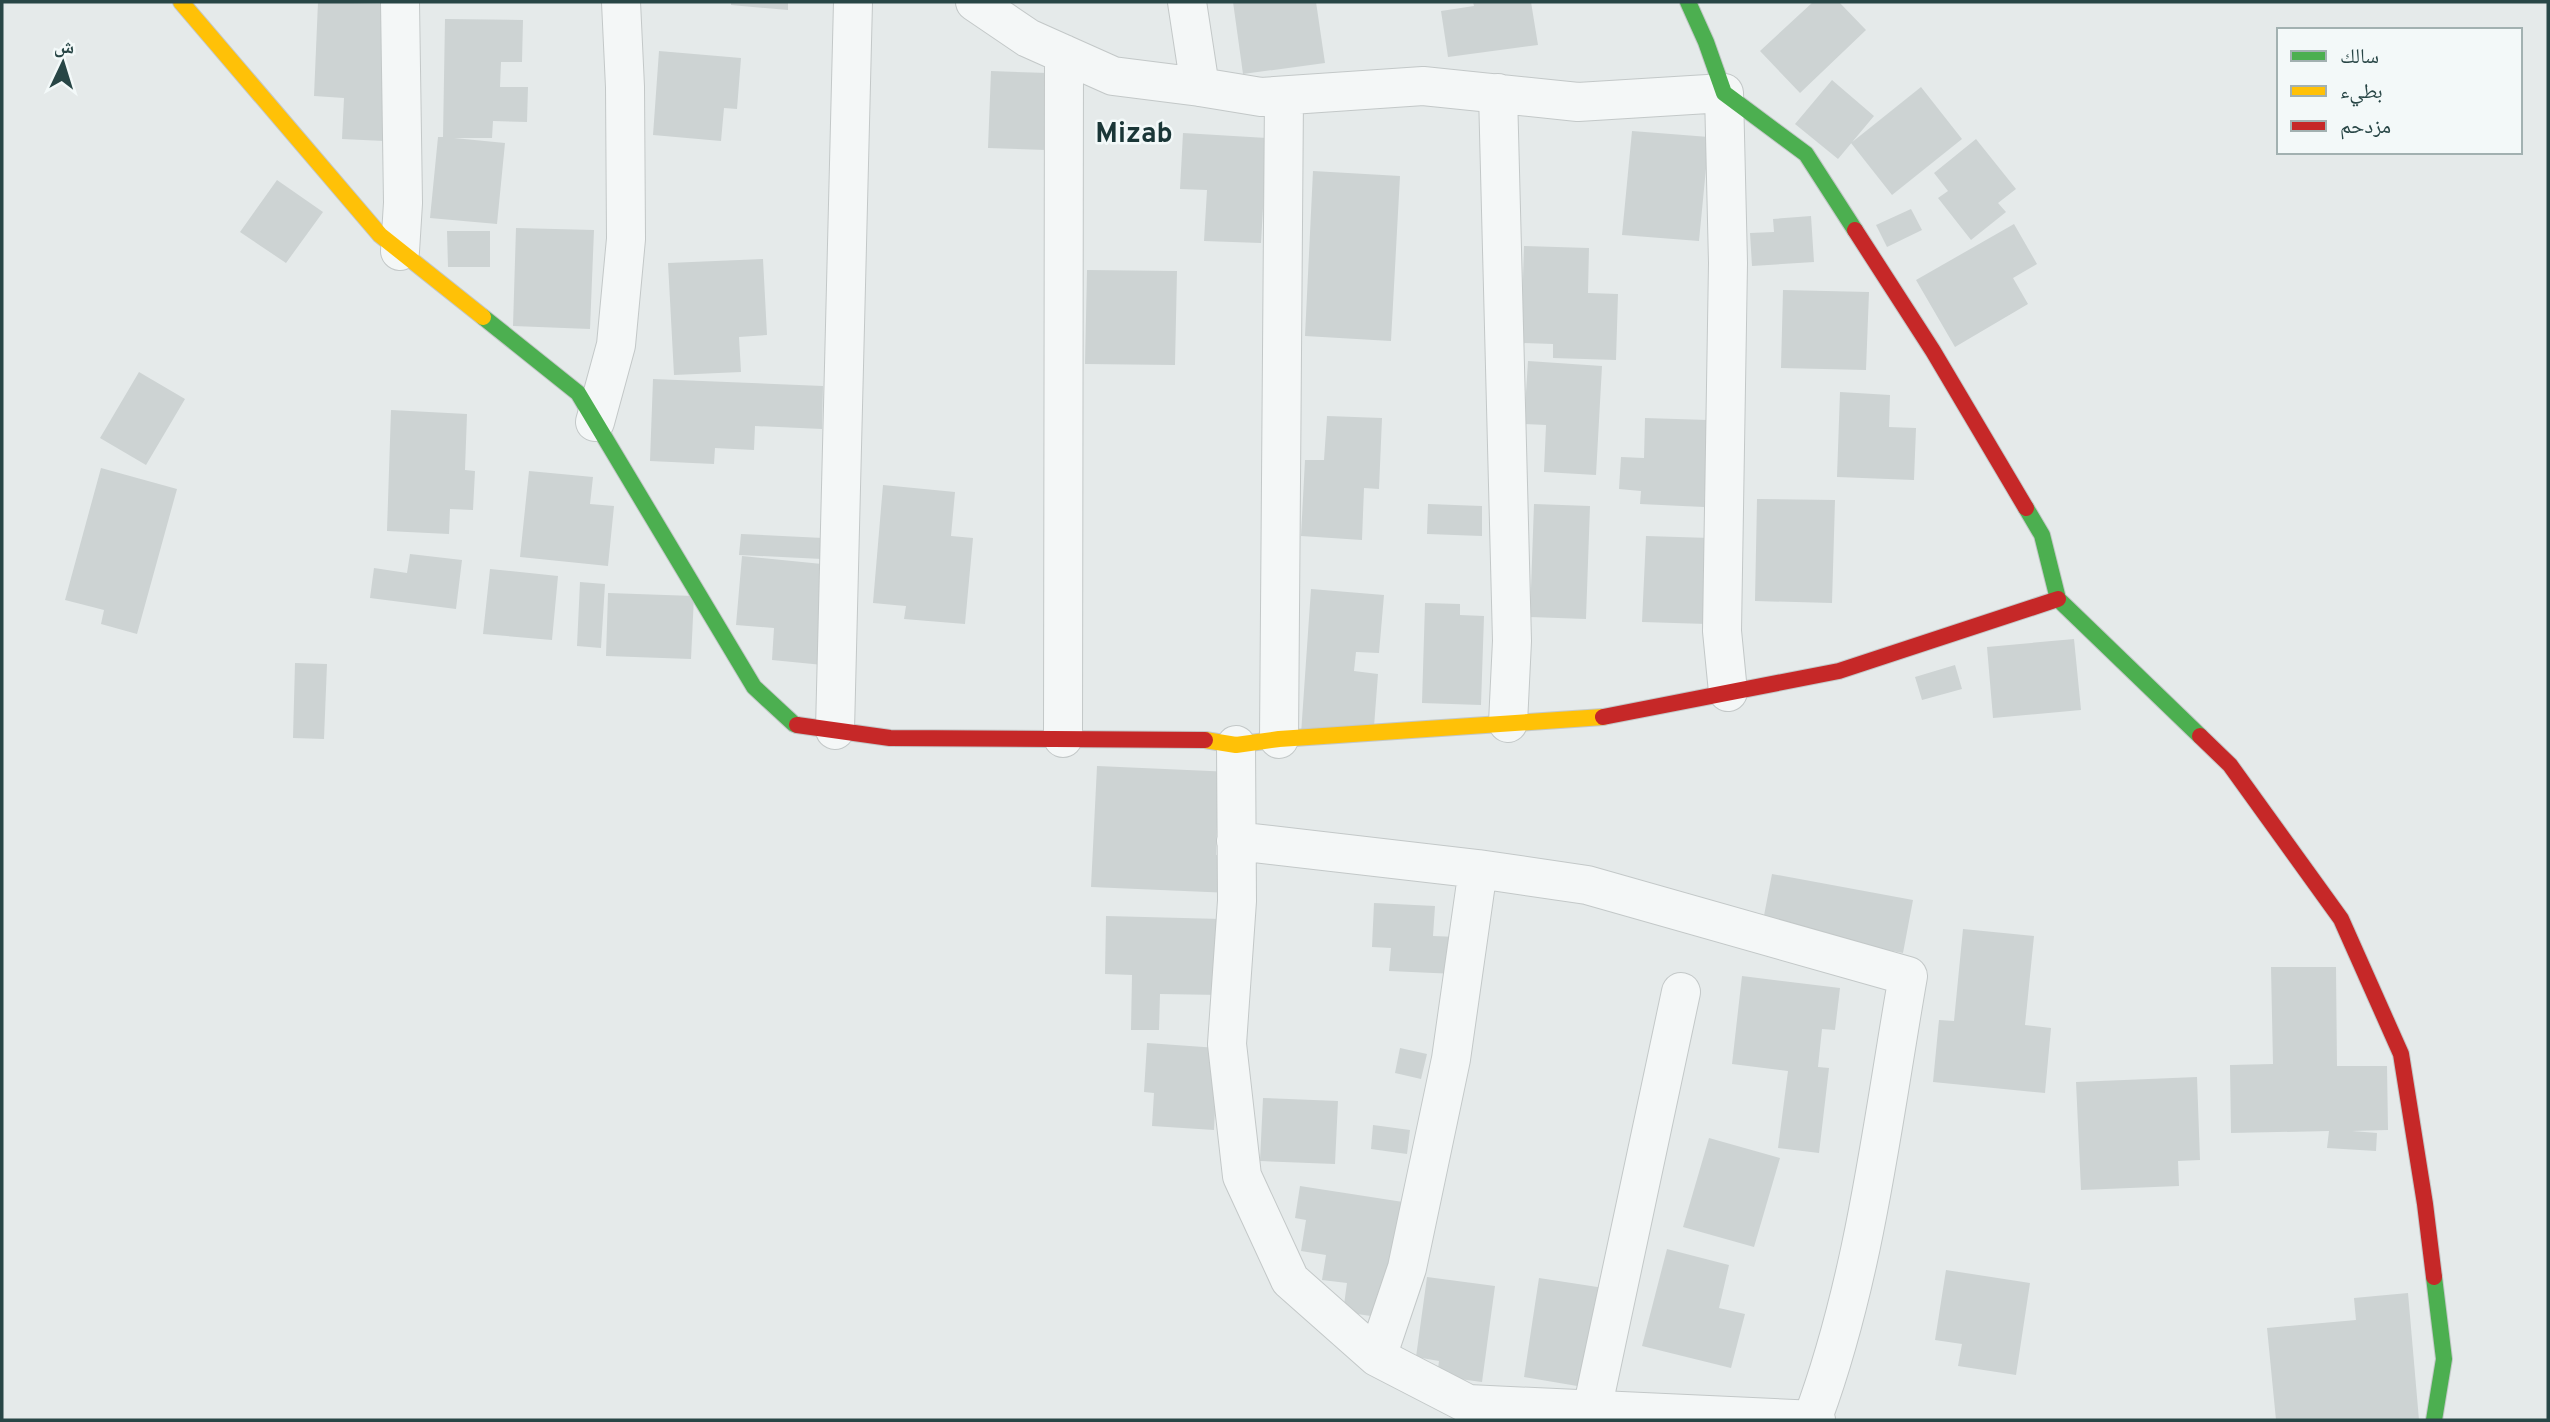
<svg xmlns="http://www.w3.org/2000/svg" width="2550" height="1422" viewBox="0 0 2550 1422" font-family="Overpass,'Noto Naskh Arabic',sans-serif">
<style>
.building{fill:#cdd3d3}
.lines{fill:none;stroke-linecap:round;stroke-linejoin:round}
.street-casing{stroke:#c3c8c8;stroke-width:40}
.fast-casing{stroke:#c3c8c8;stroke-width:18}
.slow-casing{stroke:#c3c8c8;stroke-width:18}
.jam-casing{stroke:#c3c8c8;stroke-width:18}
.street{stroke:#f4f7f7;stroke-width:38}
.fast{stroke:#4caf50;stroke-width:16}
.slow{stroke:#ffc107;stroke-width:16}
.jam{stroke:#c62828;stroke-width:16}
.labels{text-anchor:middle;stroke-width:5;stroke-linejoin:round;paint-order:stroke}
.district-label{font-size:28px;font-weight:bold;fill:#1a3637;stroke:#f3f9f9}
</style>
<rect width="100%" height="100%" fill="#e5eaea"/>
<path class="building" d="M318,2L389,4L384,141L342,139L344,98L314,96Z
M731,2H788V10L731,5Z
M1233,2H1316L1325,63L1243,74Z
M1473,2H1531L1538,45L1448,57L1441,11L1474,6Z
M1813,2H1839L1866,30L1800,93L1760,51Z
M445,19L523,20L522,62H501L500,87H528L527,122L493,121L492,138H454L505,143L497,224L430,218L438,137H443Z
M659,51L741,58L737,109L724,108L721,141L653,135Z
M991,71L1048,73L1046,150L988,148Z
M1832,80L1874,116L1838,159L1795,124Z
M1921,87L1962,139L1892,195L1851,143Z
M1632,131L1709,137L1699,241L1622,235Z
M1183,133L1267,138L1261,243L1204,241L1207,190L1180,189Z
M1976,139L2016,189L1998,203L2006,212L1971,240L1938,198L1948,191L1934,173Z
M1313,171L1400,176L1391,341L1305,336Z
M277,180L323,212L286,263L240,232Z
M1911,209L1922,230L1887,247L1876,225Z
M1811,216L1814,262L1752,266L1750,233L1774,232L1773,219Z
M2014,224L2037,264L2013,278L2028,304L1955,347L1916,280Z
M516,228L594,230L590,329L513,326Z
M447,231H490V267H448Z
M1524,246L1589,248L1588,293L1618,294L1616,360L1553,358V344L1521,343Z
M763,259L767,335L739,337L741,372L674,375L668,263Z
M1087,270L1177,271L1175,365L1085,364Z
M1783,290L1869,292L1866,370L1781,368Z
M1528,361L1602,366L1596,475L1544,472L1546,425L1524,424Z
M139,372L185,399L146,465L100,438Z
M653,379L823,386L822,429L755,426L754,450L715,448L714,464L650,461Z
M1840,392L1890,395L1889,427L1916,428L1914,480L1837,477Z
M391,410L467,414L465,470L475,471L473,510L450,509L449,534L387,531Z
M1327,416L1382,418L1379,489L1364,488L1362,540L1301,536L1305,460H1324Z
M1645,418L1708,420L1704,507L1640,504L1641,491L1619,489L1621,457L1644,458Z
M101,468L177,489L137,634L101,624L104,610L65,600Z
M529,471L593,477L590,504L614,506L608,566L520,557Z
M883,485L955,492L951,536L973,538L965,624L904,619L906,606L873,603Z
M1757,499L1835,500L1832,603L1755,601Z
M1428,504L1482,506V536L1427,534Z
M1534,504L1590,506L1586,619L1530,617Z
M741,534L823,538L822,559L739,555Z
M1646,536L1711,538L1707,624L1642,622Z
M410,554L462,560L456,609L370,598L374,568L407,573Z
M742,556L832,565L823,665L772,660L774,628L736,625Z
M490,569L558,576L552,640L483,634Z
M580,582L605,584L601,648L577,646Z
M1311,589L1384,595L1379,653L1356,652L1354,671L1378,674L1373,740L1301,734Z
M608,593L694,596L691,659L606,656Z
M1425,603L1460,604V615L1484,616L1481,705L1422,703Z
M2074,639L2081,710L1993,718L1987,647Z
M295,663L327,664L324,739L293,738Z
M1955,665L1962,689L1922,700L1915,677Z
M1097,766L1232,772L1230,824L1217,823L1216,855H1233L1231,893L1091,887Z
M1772,874L1913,900L1903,953L1762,926Z
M1374,903L1435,906L1433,936L1458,937L1456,974L1389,971L1391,948L1372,947Z
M1106,916L1222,919L1221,995L1160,994L1159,1030H1131L1132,975L1105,974Z
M1963,929L2034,936L2025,1025L2051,1028L2045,1093L1933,1082L1939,1020L1954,1021Z
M2271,967H2336L2337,1066H2387L2388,1130L2352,1131L2377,1133L2376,1151L2327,1148L2329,1131L2231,1133L2230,1065L2273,1064Z
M1742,976L1840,988L1835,1030L1822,1029L1818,1067L1829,1068L1819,1153L1778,1148L1788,1071L1732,1064Z
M1147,1043L1218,1048L1214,1130L1152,1126L1154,1093L1144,1092Z
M1400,1048L1427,1054L1421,1079L1395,1073Z
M2197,1077L2200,1160L2178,1161L2179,1186L2081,1190L2076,1082Z
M1263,1098L1338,1101L1335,1164L1260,1161Z
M1373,1125L1410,1130L1407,1154L1371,1149Z
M1709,1138L1780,1158L1754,1247L1683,1227Z
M1300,1186L1403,1202L1385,1318L1343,1312L1347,1283L1322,1280L1326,1255L1301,1251L1306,1220L1295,1218Z
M1667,1249L1729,1265L1719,1308L1745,1314L1731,1368L1642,1346Z
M1946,1270L2030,1283L2016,1375L1958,1366L1962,1344L1935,1340Z
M1427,1277L1495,1286L1482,1382L1437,1376L1439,1361L1416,1357Z
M1539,1278L1604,1288L1589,1388L1524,1377Z
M2408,1293L2419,1420H2276L2267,1328L2356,1320L2354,1298Z"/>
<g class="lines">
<g class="street-casing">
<path id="street" d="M400,2L403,203L400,251
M975,2L1028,38L1113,76L1200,87L1261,97L1423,86L1578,102L1724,93L1728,263L1722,631L1728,692
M1187,2L1200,87
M1498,93L1512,641L1508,723
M595,422L616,345L626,239L625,87L621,2
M835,730L853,2
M1063,738L1064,54
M1279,739L1284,96
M1236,745L1237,901L1227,1044L1242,1176L1290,1280L1377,1357L1468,1404L1816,1420
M1236,841L1478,869L1587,885L1908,976C1882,1124 1865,1278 1812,1420
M1377,1357L1407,1268L1451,1059L1478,869
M1592,1410L1681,992"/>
</g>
<g class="fast-casing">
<path id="fast" d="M1688,2L1706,42L1724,93L1806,154L1855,230
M483,317L578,393L754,687L794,724L797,725
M2026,508L2042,535L2058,599L2200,736
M2434,1277L2444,1359L2434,1420"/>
</g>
<g class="slow-casing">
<path id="slow" d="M181,2L380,235L483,317
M1205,740L1236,745L1279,739L1603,717"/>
</g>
<g class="jam-casing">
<path id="jam" d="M1855,230L1933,351L2026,508
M1603,717L1839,671L2058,599
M797,725L890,738L1205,740
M2200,736L2230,765L2341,919L2401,1054L2425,1204L2434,1277"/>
</g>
<use href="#street" class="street"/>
<use href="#fast" class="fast"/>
<use href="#slow" class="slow"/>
<use href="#jam" class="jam"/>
</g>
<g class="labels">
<g class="district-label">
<text x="1134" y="142">Mizab</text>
</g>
</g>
<rect width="2550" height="1422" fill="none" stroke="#284646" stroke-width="7"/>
<rect x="2277" y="28" width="245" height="126" fill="#f3f9f9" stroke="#a2b1b1" stroke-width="2"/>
<rect x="2291" y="51" width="35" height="10" fill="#4caf50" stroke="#a2b1b1" stroke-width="2"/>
<text x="2340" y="63" font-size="21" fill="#284646">سالك</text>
<rect x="2291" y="86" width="35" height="10" fill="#ffc107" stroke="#a2b1b1" stroke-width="2"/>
<text x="2340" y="98" font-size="21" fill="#284646">بطيء</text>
<rect x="2291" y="121" width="35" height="10" fill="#c62828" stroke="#a2b1b1" stroke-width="2"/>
<text x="2340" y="133" font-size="21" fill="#284646">مزدحم</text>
<g transform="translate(63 63) rotate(4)" stroke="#f3f9f9" stroke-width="5" paint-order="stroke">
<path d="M0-5L12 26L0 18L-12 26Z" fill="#284646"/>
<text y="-10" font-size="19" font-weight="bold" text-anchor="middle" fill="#284646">ش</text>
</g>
</svg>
